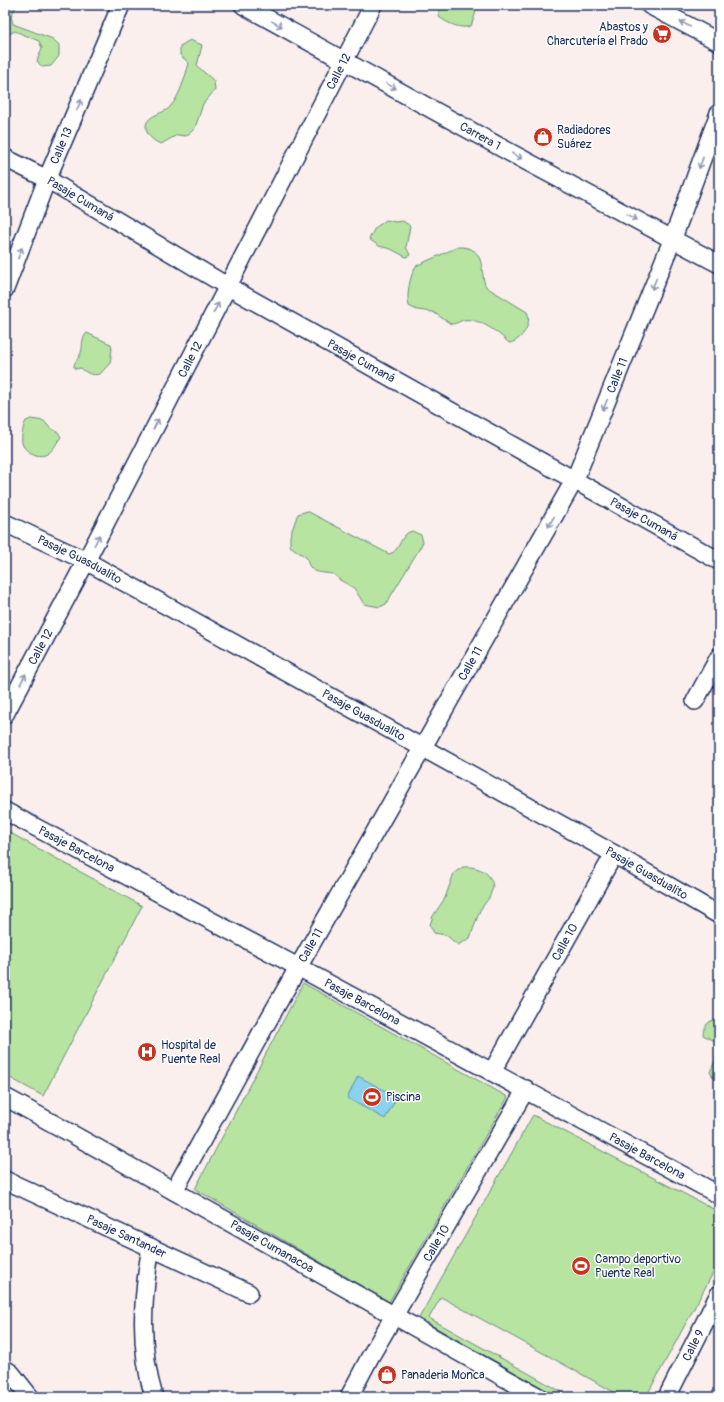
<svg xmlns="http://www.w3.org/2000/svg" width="724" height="1402" viewBox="0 0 724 1402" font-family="Pangolin,sans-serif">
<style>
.green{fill:#b8e4a1;stroke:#6a8a80}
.water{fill:#8bd2ed;stroke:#5e91b4}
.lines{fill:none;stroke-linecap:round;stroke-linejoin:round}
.street-casing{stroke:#1b2f5e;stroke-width:20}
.street{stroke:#fff;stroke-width:17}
.oneway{stroke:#8d97ae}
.labels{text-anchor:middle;stroke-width:3;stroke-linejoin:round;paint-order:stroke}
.poi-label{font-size:12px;fill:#1b2f5e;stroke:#fff;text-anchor:start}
.street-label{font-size:12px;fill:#1b2f5e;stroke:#fff}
</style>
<rect width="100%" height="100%" fill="#faefed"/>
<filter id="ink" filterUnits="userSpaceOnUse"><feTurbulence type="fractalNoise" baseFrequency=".025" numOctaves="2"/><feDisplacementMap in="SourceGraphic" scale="8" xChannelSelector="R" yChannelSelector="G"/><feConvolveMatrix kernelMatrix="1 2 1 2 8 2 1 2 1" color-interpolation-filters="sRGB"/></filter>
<g filter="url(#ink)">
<path class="green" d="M5,5H17L11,16L13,24L53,39L59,45V56L51,66L42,67L37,61L42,48L39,41L15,31L5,36Z
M439,5C450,5 471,1 476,12L471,26C461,30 447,23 439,17Z
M190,40L202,45L197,66L214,81L215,90L203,104L195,128L190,133L186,136L177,135L161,144C155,142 150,138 147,132C141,115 163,115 170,107C180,96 185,77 189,63L180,55V46Z
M386,220L395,222L403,221L410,226L406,247L410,255L406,257L391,249L379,246L369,239L375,228Z
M458,247C488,246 479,273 486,287L527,312C533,323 521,342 509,343C499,333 479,317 463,320C458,322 456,324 451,324L433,312L417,310L409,306C406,296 410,275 416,266Z
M87,333L106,342L111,344L112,349L110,363L100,374C92,376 86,373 81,368L75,369L74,367C74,361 78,360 80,355C84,348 80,339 87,333Z
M31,419L44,421L50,428L58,432L61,437C56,443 53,452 45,455C37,458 24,451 22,443C21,437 23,426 26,421Z
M307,511L389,554C401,552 399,534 412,531L421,535L423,542L418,551L386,604L380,607L364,604L354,588L340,580L333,574C320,572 309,574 307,558L290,546V536L297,516L298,514Z
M5,830L142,906L43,1096L5,1075Z
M463,867C477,866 491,871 493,887L489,898L480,910L470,938L458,945L446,935L434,933L430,925L433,916L445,898L454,873Z
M303,983L508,1097L389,1302L195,1189Z
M714,1020L719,1022V1045L715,1041L703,1035C703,1029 707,1021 714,1020Z
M719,1052V1081L713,1077L710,1072Z
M533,1115L719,1212V1262L646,1397H623L441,1297L429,1318L571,1397H558L419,1318Z"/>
<path class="water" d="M358,1076L397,1097L385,1119L347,1098Z"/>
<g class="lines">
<g class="street-casing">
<g id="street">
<path id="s1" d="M243,5L511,153L719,264"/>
<path d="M649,5L719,42"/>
<path id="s2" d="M5,158L47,179L227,286L719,561"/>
<path id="s3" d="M5,289L47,179L121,5"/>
<path id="s4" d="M5,523L86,561L614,854L719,915"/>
<path d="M695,701L719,657"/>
<path id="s5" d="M5,714L86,561L373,5"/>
<path id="s6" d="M5,811L298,967L719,1195"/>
<path id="s7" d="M492,1072L614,854"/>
<path id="s8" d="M5,1097C184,1195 361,1298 539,1397"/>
<path id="s9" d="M5,1180L249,1293"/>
<path id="s10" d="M174,1191L270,1017L575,479L673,238L719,113"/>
<path d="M151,1247C142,1298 139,1347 154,1397"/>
<path d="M5,1369L11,1373L30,1397"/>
<path id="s11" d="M349,1397L370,1357L526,1089"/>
<path id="s12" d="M667,1397L719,1294"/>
</g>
</g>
<use href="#street" class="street"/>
</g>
<defs><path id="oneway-shaft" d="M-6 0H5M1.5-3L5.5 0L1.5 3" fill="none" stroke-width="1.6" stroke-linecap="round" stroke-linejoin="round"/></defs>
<g class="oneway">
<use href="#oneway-shaft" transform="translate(277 24) rotate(29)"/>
<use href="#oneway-shaft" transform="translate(685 24) rotate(-152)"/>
<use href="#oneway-shaft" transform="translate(391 86) rotate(29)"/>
<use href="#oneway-shaft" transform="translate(79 105) rotate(-67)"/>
<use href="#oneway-shaft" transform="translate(517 156) rotate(28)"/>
<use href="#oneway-shaft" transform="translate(701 163) rotate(110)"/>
<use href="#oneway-shaft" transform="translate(632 217) rotate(28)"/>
<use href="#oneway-shaft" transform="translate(20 253) rotate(-70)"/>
<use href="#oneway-shaft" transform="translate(654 284) rotate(112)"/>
<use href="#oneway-shaft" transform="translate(216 308) rotate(-63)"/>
<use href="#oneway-shaft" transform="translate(605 405) rotate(112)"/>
<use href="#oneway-shaft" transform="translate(156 424) rotate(-63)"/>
<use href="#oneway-shaft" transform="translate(551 522) rotate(119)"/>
<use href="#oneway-shaft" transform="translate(97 540) rotate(-63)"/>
<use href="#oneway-shaft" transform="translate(23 679) rotate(-62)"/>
</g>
</g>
<defs>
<g id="supermarket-disc" transform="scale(1)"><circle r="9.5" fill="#c8321e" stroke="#fff"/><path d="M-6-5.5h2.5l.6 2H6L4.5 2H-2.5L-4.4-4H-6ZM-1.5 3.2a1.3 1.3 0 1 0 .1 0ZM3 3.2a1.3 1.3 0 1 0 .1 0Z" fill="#fff"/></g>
<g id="shop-disc" transform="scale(1)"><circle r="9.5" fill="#c8321e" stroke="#fff"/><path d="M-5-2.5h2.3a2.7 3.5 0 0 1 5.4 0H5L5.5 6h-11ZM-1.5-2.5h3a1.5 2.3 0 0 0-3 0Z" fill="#fff"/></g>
<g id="hospital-disc" transform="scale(1)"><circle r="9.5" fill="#c8321e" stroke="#fff"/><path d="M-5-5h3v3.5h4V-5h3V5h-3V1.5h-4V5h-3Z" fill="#fff"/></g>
<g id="stadium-disc" transform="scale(1)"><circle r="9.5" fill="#c8321e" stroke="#fff"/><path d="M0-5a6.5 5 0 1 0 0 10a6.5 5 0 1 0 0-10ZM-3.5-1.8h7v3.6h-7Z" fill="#fff"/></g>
</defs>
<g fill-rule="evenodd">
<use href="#supermarket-disc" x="662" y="34"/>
<use href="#shop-disc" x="543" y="137"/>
<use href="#hospital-disc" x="147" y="1052"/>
<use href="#stadium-disc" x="372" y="1097"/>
<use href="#stadium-disc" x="581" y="1266"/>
<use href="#shop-disc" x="387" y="1375"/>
</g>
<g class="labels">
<g class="poi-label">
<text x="648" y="31" text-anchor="end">Abastos y<tspan x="648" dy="14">Charcutería el Prado</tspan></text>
<text x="557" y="134">Radiadores<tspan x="557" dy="14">Suárez</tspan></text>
<text x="161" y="1049">Hospital de<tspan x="161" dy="14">Puente Real</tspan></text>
<text x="386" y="1101">Piscina</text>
<text x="595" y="1263">Campo deportivo<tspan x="595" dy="14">Puente Real</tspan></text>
<text x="401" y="1379">Panaderia Monca</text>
</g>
<g class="street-label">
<text dy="4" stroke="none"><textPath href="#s5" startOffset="724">Calle 12</textPath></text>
<text dy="4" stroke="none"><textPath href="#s1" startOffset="271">Carrera 1</textPath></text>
<text dy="4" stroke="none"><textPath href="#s3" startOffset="154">Calle 13</textPath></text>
<text dy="4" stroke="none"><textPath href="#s2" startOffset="86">Pasaje Cumaná</textPath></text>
<text dy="4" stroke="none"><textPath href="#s5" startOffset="400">Calle 12</textPath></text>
<text dy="4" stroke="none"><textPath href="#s2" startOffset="410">Pasaje Cumaná</textPath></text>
<text dy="4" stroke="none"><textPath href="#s10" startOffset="929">Calle 11</textPath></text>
<text dy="4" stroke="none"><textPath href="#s2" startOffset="734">Pasaje Cumaná</textPath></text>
<text dy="4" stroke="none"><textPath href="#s4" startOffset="83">Pasaje Guasdualito</textPath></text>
<text dy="4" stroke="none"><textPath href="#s5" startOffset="76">Calle 12</textPath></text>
<text dy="4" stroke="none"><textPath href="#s10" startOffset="605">Calle 11</textPath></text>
<text dy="4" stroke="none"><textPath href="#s4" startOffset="407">Pasaje Guasdualito</textPath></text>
<text dy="4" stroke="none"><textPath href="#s6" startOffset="81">Pasaje Barcelona</textPath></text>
<text dy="4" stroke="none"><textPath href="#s4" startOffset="731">Pasaje Guasdualito</textPath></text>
<text dy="4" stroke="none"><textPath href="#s7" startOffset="149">Calle 10</textPath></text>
<text dy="4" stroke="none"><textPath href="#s10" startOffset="281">Calle 11</textPath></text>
<text dy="4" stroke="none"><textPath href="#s6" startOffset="405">Pasaje Barcelona</textPath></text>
<text dy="4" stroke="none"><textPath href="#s6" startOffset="729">Pasaje Barcelona</textPath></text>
<text dy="4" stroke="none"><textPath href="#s9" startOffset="134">Pasaje Santander</textPath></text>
<text dy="4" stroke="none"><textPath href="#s11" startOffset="177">Calle 10</textPath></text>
<text dy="4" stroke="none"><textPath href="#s8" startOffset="306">Pasaje Cumanacoa</textPath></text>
<text dy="4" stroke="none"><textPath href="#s12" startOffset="58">Calle 9</textPath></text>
</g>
</g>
<rect width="724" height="1402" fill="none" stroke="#fff" stroke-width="20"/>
<rect x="10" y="10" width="704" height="1382" fill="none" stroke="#1b2f5e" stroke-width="1.5" filter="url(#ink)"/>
</svg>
